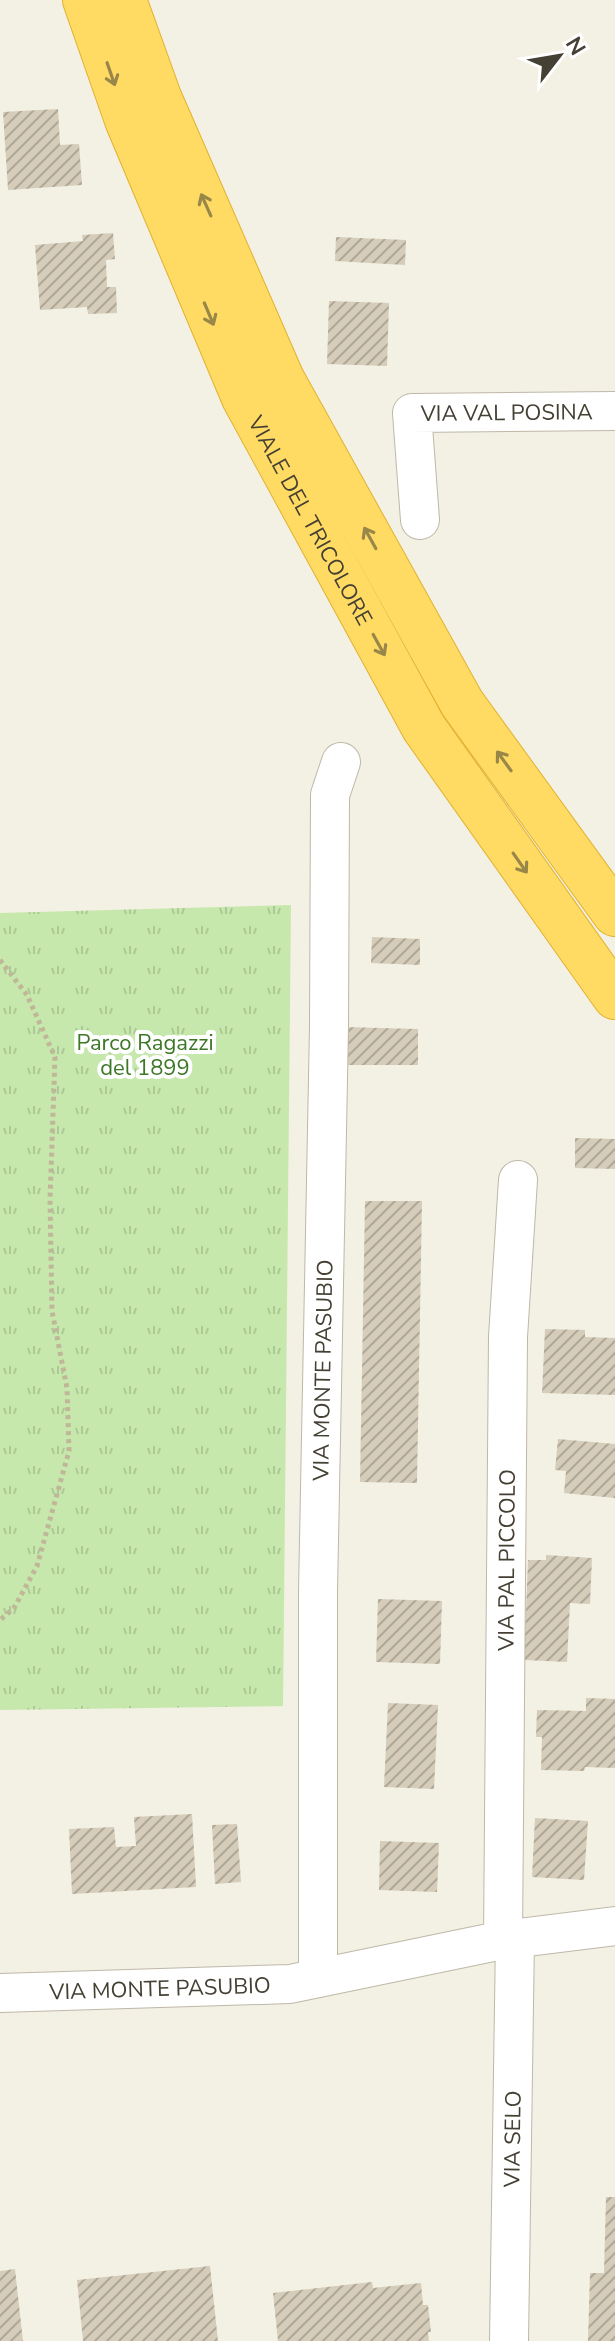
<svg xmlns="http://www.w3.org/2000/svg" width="615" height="2341" viewBox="0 0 615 2341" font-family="'Nunito Sans',sans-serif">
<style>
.park{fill:url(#park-tufts)}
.building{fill:url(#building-hatch)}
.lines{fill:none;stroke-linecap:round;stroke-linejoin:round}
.minor-casing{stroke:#beb8a7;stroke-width:40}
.highway-casing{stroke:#e1b130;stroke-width:46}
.path{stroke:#c0b698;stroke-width:5;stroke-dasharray:4 4;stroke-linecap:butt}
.minor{stroke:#fff;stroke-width:38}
.highway{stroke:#ffdb63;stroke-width:44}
.oneway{stroke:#998649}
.labels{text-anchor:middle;stroke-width:8;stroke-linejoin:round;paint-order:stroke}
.street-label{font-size:22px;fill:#454034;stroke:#fff}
.park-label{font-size:22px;fill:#3d7826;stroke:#fff}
</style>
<defs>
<pattern id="park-tufts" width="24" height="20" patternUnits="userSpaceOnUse" patternTransform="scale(2)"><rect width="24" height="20" fill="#c7e8ac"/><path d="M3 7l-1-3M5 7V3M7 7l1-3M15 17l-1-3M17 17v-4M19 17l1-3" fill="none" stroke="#acc895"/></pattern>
<pattern id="building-hatch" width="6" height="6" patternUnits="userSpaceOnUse" patternTransform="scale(2)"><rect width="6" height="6" fill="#d5cdba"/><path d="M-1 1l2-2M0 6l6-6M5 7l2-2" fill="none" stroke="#afa898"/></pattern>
</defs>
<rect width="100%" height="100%" fill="#f3f0e4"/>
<path class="park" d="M291,905L283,1706L0,1710V913Z"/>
<path class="building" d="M58,109L60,145L79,144L82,185L8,190L3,112Z
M113,233L115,259L106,260L107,287H116L117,313L88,314L87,307L40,310L35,245L83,241L82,235Z
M336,237L406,240L405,265L335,261Z
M329,301L389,303L387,366L327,364Z
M372,937L420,939V965L371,963Z
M344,1027L418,1029V1065H343Z
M575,1138L615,1139V1169L575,1168Z
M365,1201H422L417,1483L360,1482Z
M545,1329L585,1330V1337L615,1338V1395L542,1393Z
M558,1439L615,1444V1498L564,1493L566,1471L555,1470Z
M546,1555L592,1558L590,1604L570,1603L567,1662L524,1660L528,1560H546Z
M378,1599L442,1601L440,1664L376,1662Z
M586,1698L615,1699V1768L585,1767L584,1771L541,1770L542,1737H536L537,1710L586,1711Z
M388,1703L438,1705L434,1789L384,1787Z
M192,1814L196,1887L72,1894L69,1829L114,1827L116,1847L136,1846L134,1817Z
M535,1818L588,1821L584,1880L532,1877Z
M237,1824L241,1882L215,1884L212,1825Z
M380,1841L439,1843L437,1892L379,1890Z
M606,2197H615V2341H588L590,2273H604Z
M210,2266L218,2341H83L77,2280Z
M15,2269L23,2341H0V2271Z
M372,2282L373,2288L421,2283L423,2305H428L431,2332H428L429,2341H278L273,2293Z"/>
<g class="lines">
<g class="minor-casing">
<g id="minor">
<path id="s1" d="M420,520L412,413L615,411"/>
<path id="s2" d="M503,1940L508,1337L518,1180"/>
<path id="s3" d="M318,1978V1592L329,1027L330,795L341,762"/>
<path id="s4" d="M0,1993L290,1984L503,1940L615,1926"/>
<path id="s5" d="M509,2341L515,1938"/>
</g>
</g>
<g class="highway-casing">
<g id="highway">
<path id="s6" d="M85,0L127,120L244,398L424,728L615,997"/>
<path d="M124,0L159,97L282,379L462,703L615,914"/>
</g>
</g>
<path class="path" d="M0,960L27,995L55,1057L50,1200L52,1311L67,1388L69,1451L37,1566L14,1608L0,1620"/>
<use href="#minor" class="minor"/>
<use href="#highway" class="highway"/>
</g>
<defs><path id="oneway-shaft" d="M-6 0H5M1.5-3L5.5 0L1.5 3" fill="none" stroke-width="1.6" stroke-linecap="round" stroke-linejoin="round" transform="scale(2)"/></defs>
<g class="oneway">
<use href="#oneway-shaft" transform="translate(111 74) rotate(71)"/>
<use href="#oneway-shaft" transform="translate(206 205) rotate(-114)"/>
<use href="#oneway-shaft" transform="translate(209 314) rotate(67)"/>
<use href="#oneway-shaft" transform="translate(370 538) rotate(-119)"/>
<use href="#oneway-shaft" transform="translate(379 645) rotate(61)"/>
<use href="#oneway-shaft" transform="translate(504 761) rotate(-126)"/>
<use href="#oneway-shaft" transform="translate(520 863) rotate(55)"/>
</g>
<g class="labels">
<g class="street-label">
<text dy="8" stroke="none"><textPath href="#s1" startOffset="202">VIA VAL POSINA</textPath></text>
<text dy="8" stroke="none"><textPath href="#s6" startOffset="568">VIALE DEL TRICOLORE</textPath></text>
<text dy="8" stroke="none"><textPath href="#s3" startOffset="608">VIA MONTE PASUBIO</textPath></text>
<text dy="8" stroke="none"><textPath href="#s2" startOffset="380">VIA PAL PICCOLO</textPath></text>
<text dy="8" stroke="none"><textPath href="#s4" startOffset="160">VIA MONTE PASUBIO</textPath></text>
<text dy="8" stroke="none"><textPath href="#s5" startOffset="202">VIA SELO</textPath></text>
</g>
<g class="park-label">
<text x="145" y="1050">Parco Ragazzi<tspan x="145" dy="25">del 1899</tspan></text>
</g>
</g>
<g transform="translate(559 56) rotate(59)" stroke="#ffffff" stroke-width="6" paint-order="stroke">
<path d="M0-6L14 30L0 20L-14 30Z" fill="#454034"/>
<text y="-12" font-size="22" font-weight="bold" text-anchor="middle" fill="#454034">N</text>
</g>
</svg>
